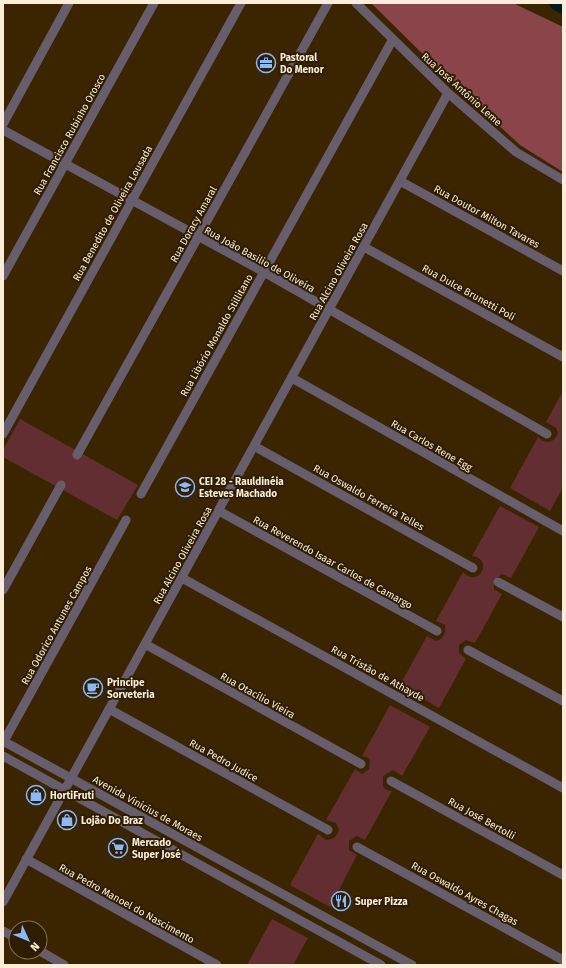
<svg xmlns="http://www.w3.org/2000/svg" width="566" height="968" viewBox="0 0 566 968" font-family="'Fira Sans',sans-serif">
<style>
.green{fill:#632e32}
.forest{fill:#89454a}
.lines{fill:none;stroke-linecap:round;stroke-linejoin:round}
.river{stroke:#00191a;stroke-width:14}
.minor{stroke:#685d6c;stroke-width:9}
.labels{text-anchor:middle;stroke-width:4;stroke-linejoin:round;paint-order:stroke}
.poi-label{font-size:10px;font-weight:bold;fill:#fbedd9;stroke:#2e1d02;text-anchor:start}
.street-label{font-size:10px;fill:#fbedd9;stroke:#2e1d02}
</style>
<rect width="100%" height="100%" fill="#3b2500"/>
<path class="green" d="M563,391V487L550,511L510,488L538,437C546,445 554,443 558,433L556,428L546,422Z
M20,419L138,485L117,520L3,457V450Z
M500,506L539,527L511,578L502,574L494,580V589L502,594L475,643L466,640L459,645V653L466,659L439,708L400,685L427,636L436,641C444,639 446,633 445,625L436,621L463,572C478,589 495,559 472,556Z
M390,705L430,727L402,776L393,770L383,776V787L387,790L392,791L365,840L357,836L349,841V850L357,855L330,907L290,885L318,834L326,840C334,839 337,837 339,829L336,823L326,820L355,769L362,774L369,769L370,761L367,757L362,756Z
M272,919L308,938L293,965H247Z"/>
<path class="forest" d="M371,3H513L563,27V172L520,145L439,70Z"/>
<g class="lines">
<path class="river" d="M556,3L563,7"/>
<path class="minor" d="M356,3L448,93L516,152L563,180
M3,124L69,3
M3,130L264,272L547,434
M400,181L563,271
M364,247L563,357
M3,276L154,3
M292,378L563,531
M3,434L241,3
M254,446L473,568
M77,455L328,3
M141,494L393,39
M219,511L437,631
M182,578L563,788
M498,582L563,617
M3,590L61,485
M145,644L361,764
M468,650L563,701
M109,709L328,830
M3,741L412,965
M4,741L126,520
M3,756L381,965
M391,781L563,875
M357,847L563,960
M26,859L217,965
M3,902L448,93
M3,931L16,938
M40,951L64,965"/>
</g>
<defs>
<g id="office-ring" transform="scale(1)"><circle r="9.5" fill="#2e1d02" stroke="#8abafc" stroke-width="1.5"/><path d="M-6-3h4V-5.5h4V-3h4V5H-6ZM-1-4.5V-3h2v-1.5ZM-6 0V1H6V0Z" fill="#8abafc"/></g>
<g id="school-ring" transform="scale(1)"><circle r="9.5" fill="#2e1d02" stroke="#8abafc" stroke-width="1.5"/><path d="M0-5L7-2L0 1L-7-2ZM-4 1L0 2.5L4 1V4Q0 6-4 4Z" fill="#8abafc"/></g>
<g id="cafe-ring" transform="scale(1)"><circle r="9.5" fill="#2e1d02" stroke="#8abafc" stroke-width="1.5"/><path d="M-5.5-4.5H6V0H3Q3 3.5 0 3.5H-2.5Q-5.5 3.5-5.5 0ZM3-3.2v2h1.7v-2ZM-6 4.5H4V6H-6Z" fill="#8abafc"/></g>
<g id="shop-ring" transform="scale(1)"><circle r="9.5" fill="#2e1d02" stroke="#8abafc" stroke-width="1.5"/><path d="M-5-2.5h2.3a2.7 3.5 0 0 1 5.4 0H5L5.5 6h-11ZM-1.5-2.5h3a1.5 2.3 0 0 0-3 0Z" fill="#8abafc"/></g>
<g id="supermarket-ring" transform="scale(1)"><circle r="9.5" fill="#2e1d02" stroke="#8abafc" stroke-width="1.5"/><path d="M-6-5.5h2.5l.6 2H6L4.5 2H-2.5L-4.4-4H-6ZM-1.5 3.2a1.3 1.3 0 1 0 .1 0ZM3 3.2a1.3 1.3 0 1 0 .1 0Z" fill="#8abafc"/></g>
<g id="restaurant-ring" transform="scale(1)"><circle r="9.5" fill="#2e1d02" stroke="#8abafc" stroke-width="1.5"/><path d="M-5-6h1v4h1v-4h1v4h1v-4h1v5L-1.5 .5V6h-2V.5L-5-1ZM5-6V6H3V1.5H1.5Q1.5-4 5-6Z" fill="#8abafc"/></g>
</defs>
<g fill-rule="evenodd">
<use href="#office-ring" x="266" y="63"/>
<use href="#school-ring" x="185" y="487"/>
<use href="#cafe-ring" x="93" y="688"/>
<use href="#shop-ring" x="36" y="795"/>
<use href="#shop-ring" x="67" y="820"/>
<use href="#supermarket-ring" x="118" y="848"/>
<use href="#restaurant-ring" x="341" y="901"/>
</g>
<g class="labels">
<g class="poi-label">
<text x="280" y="61">Pastoral<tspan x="280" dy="12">Do Menor</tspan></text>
<text x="199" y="485">CEI 28 - Rauldinéia<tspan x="199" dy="12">Esteves Machado</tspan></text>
<text x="107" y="686">Principe<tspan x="107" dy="12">Sorveteria</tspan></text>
<text x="50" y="799">HortiFruti</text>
<text x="81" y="824">Lojão Do Braz</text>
<text x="132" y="846">Mercado<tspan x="132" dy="12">Super José</tspan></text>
<text x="355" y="905">Super Pizza</text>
</g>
<g class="street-label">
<text transform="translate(462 89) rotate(42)" y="4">Rua José Antônio Leme</text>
<text transform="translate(69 134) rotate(-61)" y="4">Rua Francisco Rubinho Orosco</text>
<text transform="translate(112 213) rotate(-61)" y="4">Rua Benedito de Oliveira Lousada</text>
<text transform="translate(487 216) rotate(29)" y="4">Rua Doutor Milton Tavares</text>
<text transform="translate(193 224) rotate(-61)" y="4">Rua Doracy Amaral</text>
<text transform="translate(260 259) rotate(29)" y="4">Rua João Basilio de Oliveira</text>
<text transform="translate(338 271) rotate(-61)" y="4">Rua Alcino Oliveira Rosa</text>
<text transform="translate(469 292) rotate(29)" y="4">Rua Dulce Brunetti Poli</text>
<text transform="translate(216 335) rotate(-61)" y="4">Rua Libório Monaldo Stillitano</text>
<text transform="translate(432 445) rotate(30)" y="4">Rua Carlos Rene Egg</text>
<text transform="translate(369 497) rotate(29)" y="4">Rua Oswaldo Ferreira Telles</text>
<text transform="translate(182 555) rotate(-61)" y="4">Rua Alcino Oliveira Rosa</text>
<text transform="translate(333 562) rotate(29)" y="4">Rua Reverendo Isaar Carlos de Camargo</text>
<text transform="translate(56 625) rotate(-61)" y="4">Rua Odorico Antunes Campos</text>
<text transform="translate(378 673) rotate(29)" y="4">Rua Tristão de Athayde</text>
<text transform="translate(258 695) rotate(29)" y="4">Rua Otacílio Vieira</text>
<text transform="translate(224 760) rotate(29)" y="4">Rua Pedro Judice</text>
<text transform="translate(148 808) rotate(29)" y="4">Avenida Vinicius de Moraes</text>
<text transform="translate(482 818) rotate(29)" y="4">Rua José Bertolli</text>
<text transform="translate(465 893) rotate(29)" y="4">Rua Oswaldo Ayres Chagas</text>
<text transform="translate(127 903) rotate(29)" y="4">Rua Pedro Manoel do Nascimento</text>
</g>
</g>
<rect width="566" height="968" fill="none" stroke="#fbedd9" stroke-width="8"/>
<g transform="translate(28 940) rotate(134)"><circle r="19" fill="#2e1d02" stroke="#807058"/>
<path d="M0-3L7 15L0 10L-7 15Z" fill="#8abafc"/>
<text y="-6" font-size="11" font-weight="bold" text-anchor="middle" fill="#fbedd9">N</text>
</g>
</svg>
